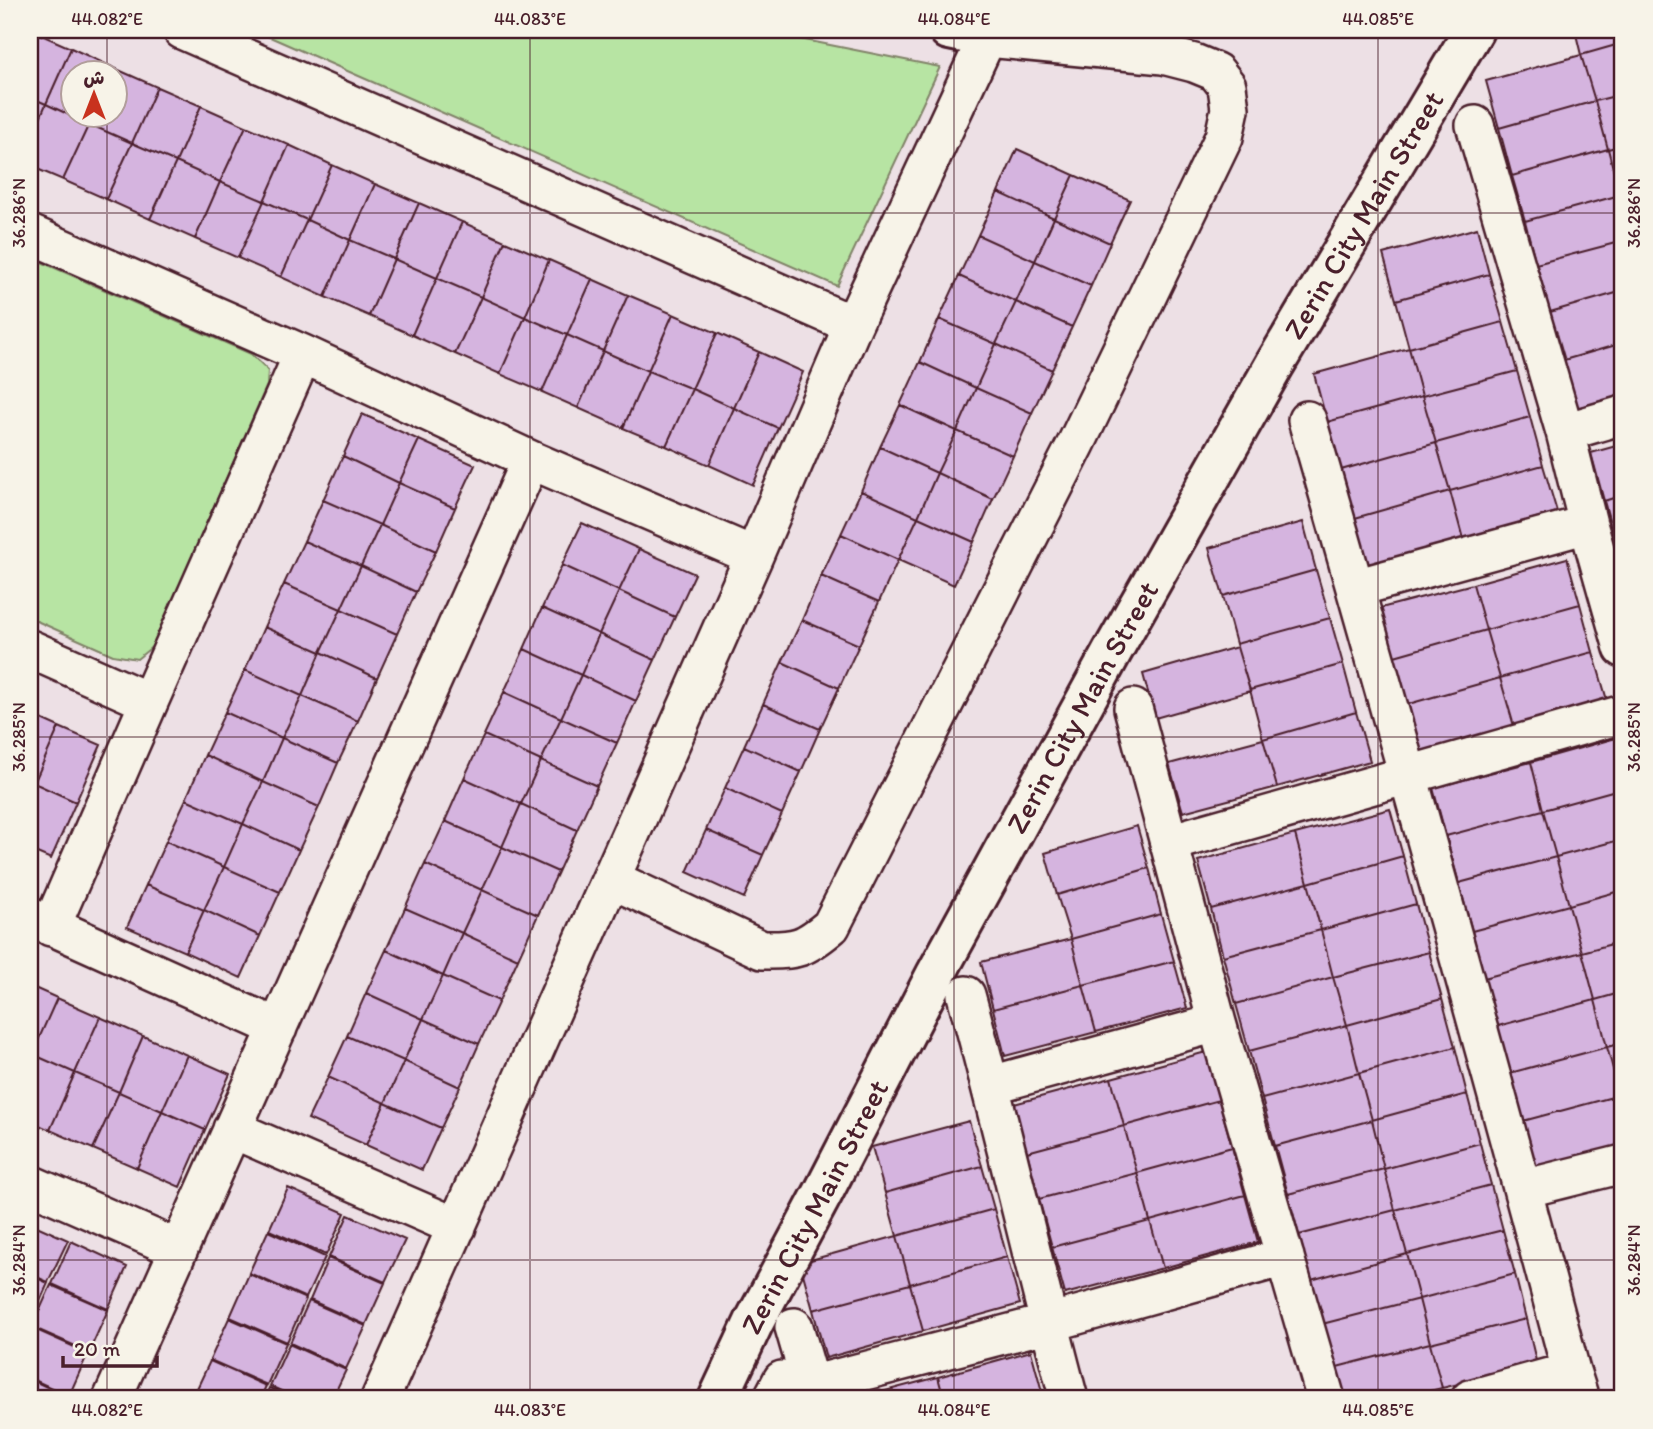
<svg xmlns="http://www.w3.org/2000/svg" width="1653" height="1429" viewBox="0 0 1653 1429" font-family="Itim,'Playpen Sans Arabic',sans-serif">
<style>
.green{fill:#b7e4a3;stroke:#808267;stroke-width:2}
.building{fill:#d5b4df;stroke:#4a1f2b;stroke-width:2}
.lines{fill:none;stroke-linecap:round;stroke-linejoin:round}
.minor-casing{stroke:#4a1f2b;stroke-width:42}
.tertiary-casing{stroke:#4a1f2b;stroke-width:44}
.minor{stroke:#f7f3e8;stroke-width:37}
.tertiary{stroke:#f7f3e8;stroke-width:38}
.ticks{fill:none;stroke:#4a1f2b;stroke-width:2;stroke-opacity:0.45}
.labels{text-anchor:middle;stroke-width:5;stroke-linejoin:round;paint-order:stroke}
.street-label{font-size:30px;fill:#4a1f2b;stroke:#f7f3e8}
.neatline{fill:none;stroke:#4a1f2b;stroke-width:2.5}
.ticks-label{font-size:18px;text-anchor:middle;fill:#4a1f2b}
</style>
<rect width="100%" height="100%" fill="#ede0e5"/>
<filter id="ink" filterUnits="userSpaceOnUse"><feTurbulence type="fractalNoise" baseFrequency=".0143" numOctaves="2"/><feDisplacementMap in="SourceGraphic" scale="14" xChannelSelector="R" yChannelSelector="G"/><feConvolveMatrix kernelMatrix="1 2 1 2 8 2 1 2 1" color-interpolation-filters="sRGB"/></filter>
<g filter="url(#ink)">
<path class="green" d="M254,30H755L940,67L837,286Z
M30,257L251,354L268,370L267,385L153,646L137,659L113,655L30,618Z"/>
<path class="building" d="M30,30L71,48L46,104L30,97Z
M1575,30H1623V43L1581,55Z
M1623,43V94L1595,101L1581,55Z
M71,48L114,68L111,74H74V116H92L89,124L46,104Z
M1581,55L1595,101L1499,128L1486,81Z
M114,68L157,87L132,143L89,124L92,116H116V74H111Z
M157,87L201,106L176,162L132,143Z
M1623,94V145L1608,149L1595,101Z
M30,97L46,104L30,141Z
M1595,101L1608,149L1512,176L1499,128Z
M46,104L89,124L63,180L30,166V141Z
M201,106L246,126L220,182L176,162Z
M89,124L132,143L106,199L63,180Z
M246,126L289,145L264,201L220,182Z
M132,143L176,162L150,219L106,199Z
M289,145L332,165L307,220L264,201Z
M1623,145V194L1620,195L1608,149Z
M1017,149L1074,175L1054,218L998,192Z
M1608,149L1620,195L1525,221L1512,176Z
M176,162L220,182L195,239L150,219Z
M332,165L375,184L350,240L307,220Z
M1074,175L1130,200L1110,243L1054,218Z
M220,182L264,201L238,258L195,239Z
M375,184L419,203L394,259L350,240Z
M998,192L1054,218L1035,261L978,235Z
M1620,195L1623,207V241L1536,264L1525,221Z
M264,201L307,220L281,277L238,258Z
M419,203L462,222L437,278L394,259Z
M1054,218L1110,243L1091,286L1035,261Z
M307,220L350,240L325,297L281,277Z
M462,222L505,241L481,297L437,278Z
M1477,228L1489,274L1396,300L1383,254Z
M978,235L1035,261L1016,302L959,276Z
M350,240L394,259L369,316L325,297Z
M505,241L549,260L525,317L481,297Z
M1623,241V291L1550,312L1536,264Z
M394,259L437,278L412,335L369,316Z
M549,260L592,279L567,335L525,317Z
M1035,261L1091,286L1072,327L1016,302Z
M1489,274L1503,322L1409,348L1396,300Z
M959,276L1016,302L996,344L939,319Z
M437,278L481,297L455,354L412,335Z
M592,279L628,295L603,351L567,335Z
M1623,291V343L1564,360L1550,312Z
M628,295L673,314L648,371L603,351Z
M481,297L525,317L500,374L455,354Z
M1016,302L1072,327L1052,370L996,344Z
M673,314L717,333L692,389L648,371Z
M525,317L567,335L542,392L500,374Z
M939,319L996,344L976,388L920,362Z
M1503,322L1517,371L1422,396L1409,348Z
M717,333L759,352L734,408L692,389Z
M567,335L603,351L578,408L542,392Z
M1623,343V395L1577,408L1564,360Z
M996,344L1052,370L1032,413L976,388Z
M1409,348L1422,396L1327,422L1314,374Z
M603,351L648,371L623,428L578,408Z
M759,352L803,372L778,428L734,408Z
M920,362L976,388L957,431L900,405Z
M648,371L692,389L666,446L623,428Z
M1517,371L1530,417L1436,443L1422,396Z
M976,388L1032,413L1013,456L957,431Z
M692,389L734,408L709,465L666,446Z
M1422,396L1436,443L1341,470L1327,422Z
M900,405L957,431L937,473L880,447Z
M734,408L778,428L753,485L709,465Z
M362,414L419,440L399,483L343,456Z
M1530,417L1543,465L1450,491L1436,443Z
M957,431L1013,456L993,499L937,473Z
M419,440L475,465L455,508L399,483Z
M1436,443L1450,491L1355,518L1341,470Z
M1623,444V495L1604,501L1591,453Z
M880,447L937,473L918,517L861,491Z
M343,456L399,483L380,525L323,500Z
M1543,465L1557,512L1463,539L1450,491Z
M937,473L993,499L974,542L918,517Z
M399,483L455,508L436,551L380,525Z
M861,491L918,517L898,560L841,534Z
M1450,491L1463,539L1368,566L1355,518Z
M1623,495V542L1616,544L1604,501Z
M323,500L380,525L361,566L304,541Z
M918,517L974,542L954,585L898,560Z
M1303,522L1316,570L1223,596L1209,548Z
M582,523L639,549L619,591L562,565Z
M380,525L436,551L416,592L361,566Z
M841,534L898,560L879,602L821,576Z
M304,541L361,566L341,609L284,584Z
M1623,542V568L1616,544Z
M639,549L695,574L675,617L619,591Z
M1567,558L1580,604L1486,630L1473,584Z
M562,565L619,591L599,634L542,608Z
M361,566L416,592L397,634L341,609Z
M1316,570L1330,618L1236,644L1223,596Z
M821,576L879,602L859,645L802,620Z
M284,584L341,609L321,652L264,627Z
M1473,584L1486,630L1391,657L1377,609Z
M619,591L675,617L655,660L599,634Z
M1580,604L1593,652L1500,678L1486,630Z
M542,608L599,634L581,675L524,649Z
M341,609L397,634L377,678L321,652Z
M1330,618L1343,664L1250,690L1236,644Z
M802,620L859,645L839,688L782,662Z
M264,627L321,652L302,696L245,670Z
M1486,630L1500,678L1405,705L1391,657Z
M599,634L655,660L636,701L581,675Z
M1237,647L1250,691L1155,718L1143,674Z
M524,649L581,675L561,718L504,692Z
M321,652L377,678L358,721L302,696Z
M1593,652L1607,700L1514,726L1500,678Z
M782,662L839,688L820,729L763,704Z
M1343,664L1356,712L1263,739L1250,690Z
M245,670L302,696L282,738L225,712Z
M581,675L636,701L617,743L561,718Z
M1500,678L1514,726L1419,753L1405,705Z
M504,692L561,718L541,761L484,735Z
M302,696L358,721L338,763L282,738Z
M763,704L820,729L801,772L744,746Z
M225,712L282,738L263,782L205,755Z
M1356,712L1370,761L1277,787L1263,739Z
M30,714L59,727L34,783L30,781Z
M561,718L617,743L597,786L541,761Z
M59,727L101,745L76,802L34,783Z
M484,735L541,761L521,804L464,778Z
M1623,736V788L1543,810L1531,762Z
M282,738L338,763L319,807L263,782Z
M1263,739L1277,787L1183,812L1169,764Z
M744,746L801,772L782,814L725,788Z
M205,755L263,782L243,824L186,799Z
M541,761L597,786L577,830L521,804Z
M1531,762L1543,810L1446,836L1433,788Z
M464,778L521,804L502,847L445,821Z
M263,782L319,807L299,850L243,824Z
M34,783L76,802L51,859L30,850V792Z
M725,788L782,814L763,855L706,830Z
M1623,788V839L1556,857L1543,810Z
M186,799L243,824L224,867L166,841Z
M521,804L577,830L558,872L502,847Z
M1390,809L1403,856L1308,883L1295,834Z
M1543,810L1556,857L1459,883L1446,836Z
M445,821L502,847L482,890L425,864Z
M243,824L299,850L280,892L224,867Z
M1137,826L1149,868L1057,895L1045,853Z
M706,830L763,855L744,898L687,872Z
M1295,834L1308,883L1211,909L1198,861Z
M1623,839V890L1569,905L1556,857Z
M166,841L224,867L204,910L146,885Z
M502,847L558,872L538,915L482,890Z
M1403,856L1416,904L1321,930L1308,883Z
M1556,857L1569,905L1472,931L1459,883Z
M425,864L482,890L462,933L405,908Z
M224,867L280,892L260,936L204,910Z
M1149,868L1161,914L1071,939L1057,895Z
M1308,883L1321,930L1223,956L1211,909Z
M146,885L204,910L185,952L127,927Z
M482,890L538,915L518,959L462,933Z
M1623,890V941L1582,952L1569,905Z
M1416,904L1429,952L1333,977L1321,930Z
M1569,905L1582,952L1484,978L1472,931Z
M405,908L462,933L443,976L386,950Z
M204,910L260,936L241,978L185,952Z
M1161,914L1174,961L1083,985L1071,939Z
M1321,930L1333,977L1236,1004L1223,956Z
M462,933L518,959L499,1001L443,976Z
M1071,939L1083,985L993,1009L981,962Z
M1623,941V992L1595,1000L1582,952Z
M386,950L443,976L423,1019L366,993Z
M1429,952L1442,999L1347,1025L1333,977Z
M1582,952L1595,1000L1498,1026L1484,978Z
M1174,961L1187,1008L1096,1032L1083,985Z
M443,976L499,1001L479,1044L423,1019Z
M1333,977L1347,1025L1249,1051L1236,1004Z
M1083,985L1096,1032L1005,1056L993,1009Z
M30,986L57,998L32,1054L30,1053Z
M1623,992V1043L1607,1047L1595,1000Z
M366,993L423,1019L404,1061L347,1036Z
M57,998L100,1017L75,1073L32,1054Z
M1442,999L1455,1047L1359,1073L1347,1025Z
M1595,1000L1607,1047L1510,1073L1498,1026Z
M100,1017L143,1036L119,1092L75,1073Z
M423,1019L479,1044L460,1087L404,1061Z
M1347,1025L1359,1073L1262,1099L1249,1051Z
M143,1036L187,1055L162,1111L119,1092Z
M347,1036L404,1061L385,1103L328,1077Z
M1623,1043V1094L1620,1095L1607,1047Z
M1455,1047L1467,1094L1372,1120L1359,1073Z
M1607,1047L1620,1095L1523,1121L1510,1073Z
M1206,1052L1219,1100L1124,1126L1111,1078Z
M32,1054L75,1073L50,1130L30,1121V1059Z
M187,1055L230,1074L205,1130L162,1111Z
M404,1061L460,1087L441,1128L385,1103Z
M75,1073L119,1092L93,1149L50,1130Z
M1359,1073L1372,1120L1275,1146L1262,1099Z
M328,1077L385,1103L366,1145L308,1119Z
M1111,1078L1124,1126L1027,1152L1014,1104Z
M119,1092L162,1111L137,1168L93,1149Z
M1467,1094L1480,1143L1384,1169L1372,1120Z
M1620,1095L1623,1105V1149L1537,1172L1523,1121Z
M1219,1100L1232,1147L1137,1173L1124,1126Z
M385,1103L441,1128L422,1170L366,1145Z
M162,1111L205,1130L180,1187L137,1168Z
M1372,1120L1384,1169L1288,1194L1275,1146Z
M969,1121L982,1166L885,1193L872,1147Z
M1124,1126L1137,1173L1039,1199L1027,1152Z
M1480,1143L1491,1185L1395,1210L1384,1169Z
M1232,1147L1245,1195L1150,1221L1137,1173Z
M982,1166L994,1209L897,1236L885,1193Z
M1384,1169L1395,1210L1299,1235L1288,1194Z
M1137,1173L1150,1221L1052,1247L1039,1199Z
M1491,1185L1503,1230L1407,1254L1395,1210Z
M288,1188L345,1213L326,1255L269,1230Z
M1245,1195L1258,1242L1163,1268L1150,1221Z
M994,1209L1007,1257L910,1284L897,1236Z
M1395,1210L1407,1254L1311,1280L1299,1235Z
M348,1215L405,1240L385,1282L329,1257Z
M1150,1221L1163,1268L1065,1294L1052,1247Z
M30,1223L68,1240L48,1282L30,1274Z
M1503,1230L1515,1274L1419,1299L1407,1254Z
M268,1231L325,1257L306,1298L249,1273Z
M897,1236L910,1284L813,1310L800,1263Z
M71,1241L127,1267L108,1309L52,1284Z
M1407,1254L1419,1299L1322,1324L1311,1280Z
M1007,1257L1020,1304L923,1331L910,1284Z
M328,1258L385,1283L366,1325L310,1300Z
M249,1274L306,1299L287,1342L230,1317Z
M1515,1274L1526,1319L1430,1343L1419,1299Z
M30,1275L48,1283L30,1324Z
M910,1284L923,1331L826,1358L813,1310Z
M51,1285L108,1310L89,1352L32,1327Z
M1419,1299L1430,1343L1333,1368L1322,1324Z
M309,1301L366,1326L346,1369L290,1343Z
M229,1318L286,1343L267,1385L210,1360Z
M1526,1319L1537,1365L1442,1388L1430,1343Z
M32,1328L88,1353L69,1396L30,1378V1333Z
M1430,1343L1442,1388L1397,1399H1342L1333,1368Z
M289,1344L346,1370L332,1399H299L270,1386Z
M1031,1351L1044,1399H944L938,1377Z
M210,1361L266,1386L260,1399H192Z
M938,1377L944,1399H855Z
M30,1379L68,1397L67,1399H30Z
M269,1388L295,1399H264Z"/>
<g class="lines">
<g class="minor-casing">
<path id="minor" d="M182,30L853,325
M1475,125L1565,432L1588,524L1623,648
M30,234L303,354L531,460L754,556
M1307,420C1398,737 1487,1053 1571,1371L1580,1399
M1565,432L1623,415
M1355,588L1588,524
M30,649L149,702
M1133,708L1217,1023L1326,1399
M1169,843L1623,714
M31,917L278,1028
M51,927L149,702L303,354
M966,995C1003,1129 1033,1265 1069,1399
M991,1085L1217,1023
M232,1129L457,1227
M30,1184L178,1249
M1523,1189L1623,1164
M794,1327L815,1399
M811,1385L1049,1323L1285,1257
M112,1399L531,460
M380,1399L754,556L853,325L987,38L1163,55L1194,63L1216,72L1227,86L1230,109L1224,137L1076,444L831,926C805,948 797,951 762,950L611,879
M772,1399L782,1380L787,1399
M1470,1399L1571,1371"/>
</g>
<g class="tertiary-casing">
<g id="tertiary">
<path d="M949,30L987,38"/>
<path id="s1" d="M718,1399L754,1322L823,1193L936,974L1112,652L1275,364L1474,30"/>
</g>
</g>
<use href="#minor" class="minor"/>
<use href="#tertiary" class="tertiary"/>
</g>
</g>
<path class="ticks" d="M107,30V74M530,30V1399M954,30V1399M1378,30V1399M107,116V1399M30,213H1623M30,737H1623M30,1260H1623"/>
<g class="labels">
<g class="street-label">
<text dy="10" stroke="none"><textPath href="#s1" startOffset="1349">Zerin City Main Street</textPath></text>
<text dy="10" stroke="none"><textPath href="#s1" startOffset="782">Zerin City Main Street</textPath></text>
<text dy="10" stroke="none"><textPath href="#s1" startOffset="215">Zerin City Main Street</textPath></text>
</g>
</g>
<rect width="1653" height="1429" fill="none" stroke="#f7f3e8" stroke-width="77"/>
<g transform="translate(94 94)"><circle r="33" fill="#f7f3e8" stroke="#b29e9c" stroke-width="2"/>
<path d="M0-5L12 26L0 18L-12 26Z" fill="#c8321e"/>
<text y="-10" font-size="19" font-weight="bold" text-anchor="middle" fill="#4a1f2b">ش</text>
</g>
<path d="M63 1356v10h94v-10" fill="none" stroke="#4a1f2b" stroke-width="3.5"/>
<text x="74" y="1356" font-size="21" fill="#4a1f2b" stroke="#f7f3e8" stroke-width="5" paint-order="stroke">20 m</text>
<rect x="38" y="38" width="1576" height="1352" class="neatline"/>
<g class="ticks-label">
<text x="107" y="25">44.082°E</text>
<text x="530" y="25">44.083°E</text>
<text x="954" y="25">44.084°E</text>
<text x="1378" y="25">44.085°E</text>
<text transform="translate(19 213) rotate(-90)" y="6">36.286°N</text>
<text transform="translate(1634 213) rotate(-90)" y="6">36.286°N</text>
<text transform="translate(19 737) rotate(-90)" y="6">36.285°N</text>
<text transform="translate(1634 737) rotate(-90)" y="6">36.285°N</text>
<text transform="translate(19 1260) rotate(-90)" y="6">36.284°N</text>
<text transform="translate(1634 1260) rotate(-90)" y="6">36.284°N</text>
<text x="107" y="1416">44.082°E</text>
<text x="530" y="1416">44.083°E</text>
<text x="954" y="1416">44.084°E</text>
<text x="1378" y="1416">44.085°E</text>
</g>
</svg>
